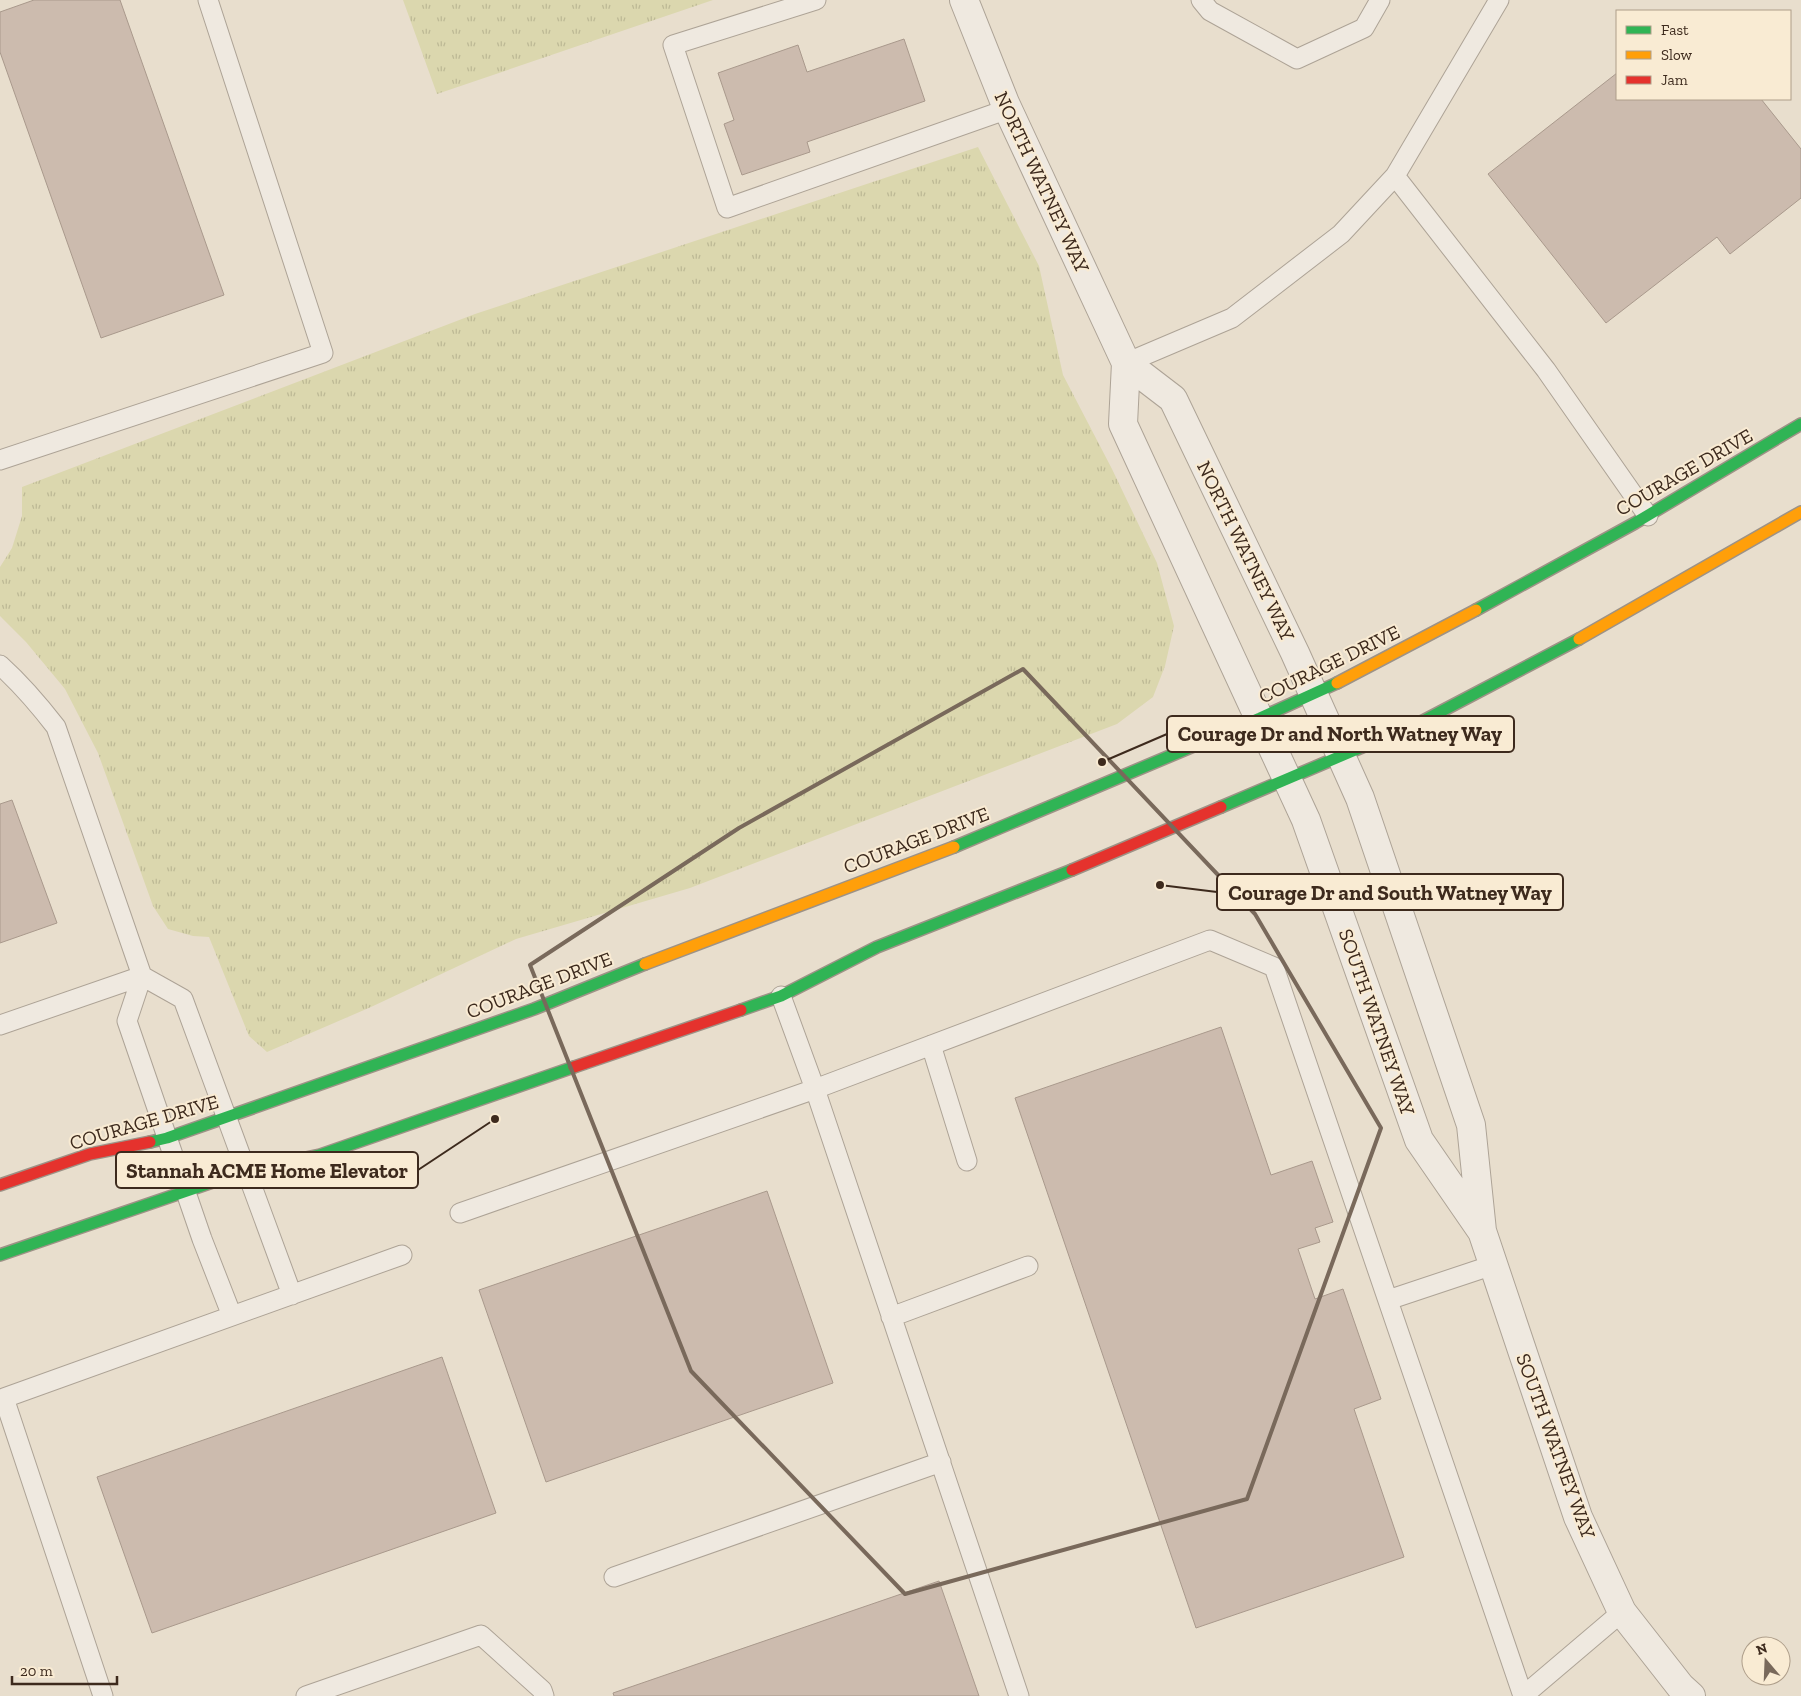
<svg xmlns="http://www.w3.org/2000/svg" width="1801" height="1696" viewBox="0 0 1801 1696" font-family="'Zilla Slab',serif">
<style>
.grass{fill:url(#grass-tufts)}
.building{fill:#ccbbae;stroke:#a9998c}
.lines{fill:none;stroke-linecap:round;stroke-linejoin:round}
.lane-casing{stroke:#ada396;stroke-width:21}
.street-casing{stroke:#ada396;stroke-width:30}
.fast-casing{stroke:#9d9286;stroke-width:14}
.slow-casing{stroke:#9d9286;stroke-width:14}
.jam-casing{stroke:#9d9286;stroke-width:14}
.lane{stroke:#efe9e0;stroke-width:19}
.street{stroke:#efe9e0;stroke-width:28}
.fast{stroke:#30b455;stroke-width:11}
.slow{stroke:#ff9f0a;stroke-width:11}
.jam{stroke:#e5322d;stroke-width:11}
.marked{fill:none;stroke:#79695b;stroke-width:4;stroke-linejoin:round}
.labels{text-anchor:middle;stroke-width:4;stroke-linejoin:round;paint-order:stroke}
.street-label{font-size:20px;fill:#3d2a1d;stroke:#f9ebd3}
.leader{fill:none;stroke:#3d2a1d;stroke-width:2}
.callout-dot{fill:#3d2a1d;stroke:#f9ebd3;stroke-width:2}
.callout{fill:#f9ebd3;stroke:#3d2a1d;stroke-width:2}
.callout-label{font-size:21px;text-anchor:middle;font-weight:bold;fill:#3d2a1d}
</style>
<defs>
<pattern id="grass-tufts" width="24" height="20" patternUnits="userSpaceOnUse" patternTransform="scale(1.25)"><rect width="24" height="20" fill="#dbd7ae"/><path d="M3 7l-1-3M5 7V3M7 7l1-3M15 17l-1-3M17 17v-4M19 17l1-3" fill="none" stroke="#bdb995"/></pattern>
</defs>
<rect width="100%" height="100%" fill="#e8decd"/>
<path class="grass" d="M403,0H713L437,94Z
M978,147L1039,266L1063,375L1112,469L1157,563L1174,626L1165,666L1153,697L1117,724L690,888L516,939L371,1007L267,1052L249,1036L209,937L193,936L168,929L153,906L98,753L65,689L26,642L0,616V567L12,548L22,516V487L475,314Z"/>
<path class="building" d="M34,0H120L224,295L101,338L0,52V12Z
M904,39L925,101L807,142L810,152L742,175L724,124L734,120L718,73L798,45L807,72Z
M1617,73V99H1761L1801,149V198L1730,254L1717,237L1606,323L1488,174Z
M12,800L57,923L0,943V804Z
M1221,1027L1271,1175L1312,1161L1333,1222L1315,1228L1320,1242L1298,1249L1315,1299L1343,1289L1381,1399L1354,1409L1404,1557L1196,1628L1015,1098Z
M767,1191L833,1383L546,1482L479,1290Z
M442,1357L496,1513L152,1633L97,1477Z
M939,1581L979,1696H614L613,1693Z"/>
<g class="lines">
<g class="lane-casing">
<path id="lane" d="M816,0L673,45L727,208L1008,109
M1201,0L1210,11L1297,59L1364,28L1380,0
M1499,0L1395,176L1546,370L1648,516
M1126,363L1232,318L1341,234L1395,176
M0,460L323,353L208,0
M0,665C21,684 39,705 56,727L142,976L0,1025
M781,996L815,1089L1210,940L1274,967L1523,1696
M931,1045L967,1161
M460,1213L815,1089L1019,1696
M1388,1300L1493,1265
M232,1316L202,1239L127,1021L142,976L183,999L292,1295
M891,1317L1028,1266
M614,1577L941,1462
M103,1696L4,1398L402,1255
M306,1696L481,1635L542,1690L544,1696
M1523,1696L1622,1612"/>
</g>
<g class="street-casing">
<path id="street" d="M964,0L1005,103L1126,363L1123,424L1306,820L1419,1140L1481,1230
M1126,363L1173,399L1295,653L1360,798L1471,1125L1482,1231L1578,1517L1622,1612L1680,1686L1691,1696"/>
</g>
<g class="fast-casing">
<path id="fast" d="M1476,610L1635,523L1801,424
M1221,807L1421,722L1579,639
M954,847L1260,718L1337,683
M741,1010L781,996L877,947L1072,870
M150,1142L167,1138L534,1009L645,964
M0,1255L245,1171L320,1155L574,1067"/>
</g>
<g class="slow-casing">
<path id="slow" d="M1579,639L1801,512
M1337,683L1476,610
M645,964L954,847"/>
</g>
<g class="jam-casing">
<path id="jam" d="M1072,870L1221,807
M574,1067L741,1010
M0,1185L90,1154L150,1142"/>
</g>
<use href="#lane" class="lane"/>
<use href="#street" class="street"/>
<use href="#fast" class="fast"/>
<use href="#slow" class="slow"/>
<use href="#jam" class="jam"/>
</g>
<path class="marked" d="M1023,669L1255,914L1381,1128L1247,1499L905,1594L691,1371L530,965L739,828Z"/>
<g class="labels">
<g class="street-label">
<text transform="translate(1042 182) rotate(65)" y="7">NORTH WATNEY WAY</text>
<text transform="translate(1684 472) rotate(-30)" y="7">COURAGE DRIVE</text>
<text transform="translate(1246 551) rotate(64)" y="7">NORTH WATNEY WAY</text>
<text transform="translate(1329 664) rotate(-26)" y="7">COURAGE DRIVE</text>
<text transform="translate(916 840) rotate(-21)" y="7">COURAGE DRIVE</text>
<text transform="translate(539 985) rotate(-21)" y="7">COURAGE DRIVE</text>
<text transform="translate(1377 1022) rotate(71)" y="7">SOUTH WATNEY WAY</text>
<text transform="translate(144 1122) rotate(-16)" y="7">COURAGE DRIVE</text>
<text transform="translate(1556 1446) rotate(70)" y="7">SOUTH WATNEY WAY</text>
</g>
</g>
<path class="leader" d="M1102 762L1167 734M1160 885L1217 892M495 1119L418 1170"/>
<g class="callout-dot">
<circle cx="1102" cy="762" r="5"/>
<circle cx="1160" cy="885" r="5"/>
<circle cx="495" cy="1119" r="5"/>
</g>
<g class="callout">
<rect x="1167" y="716" width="347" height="36" rx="5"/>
<rect x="1217" y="874" width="346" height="36" rx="5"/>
<rect x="116" y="1152" width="302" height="36" rx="5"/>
</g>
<g class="callout-label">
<text x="1340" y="741">Courage Dr and North Watney Way</text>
<text x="1390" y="900">Courage Dr and South Watney Way</text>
<text x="267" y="1178">Stannah ACME Home Elevator</text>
</g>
<rect x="1616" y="10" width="175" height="90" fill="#f9ebd3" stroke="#ae9e8a"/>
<rect x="1626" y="26" width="25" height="8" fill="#30b455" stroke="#ae9e8a"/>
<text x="1661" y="35" font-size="15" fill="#3d2a1d">Fast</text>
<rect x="1626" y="51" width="25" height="8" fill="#ff9f0a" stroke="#ae9e8a"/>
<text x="1661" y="60" font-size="15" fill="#3d2a1d">Slow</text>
<rect x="1626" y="76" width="25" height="8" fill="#e5322d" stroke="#ae9e8a"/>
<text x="1661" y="85" font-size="15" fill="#3d2a1d">Jam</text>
<g transform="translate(1766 1661) rotate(341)"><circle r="24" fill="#f9ebd3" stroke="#ae9e8a"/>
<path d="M0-4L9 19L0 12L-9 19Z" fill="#79695b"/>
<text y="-8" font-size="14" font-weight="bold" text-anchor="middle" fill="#3d2a1d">N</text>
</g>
<path d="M12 1676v8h105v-8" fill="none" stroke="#3d2a1d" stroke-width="2.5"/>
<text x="20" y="1676" font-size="15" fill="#3d2a1d" stroke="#f9ebd3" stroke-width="4" paint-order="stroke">20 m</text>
</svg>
